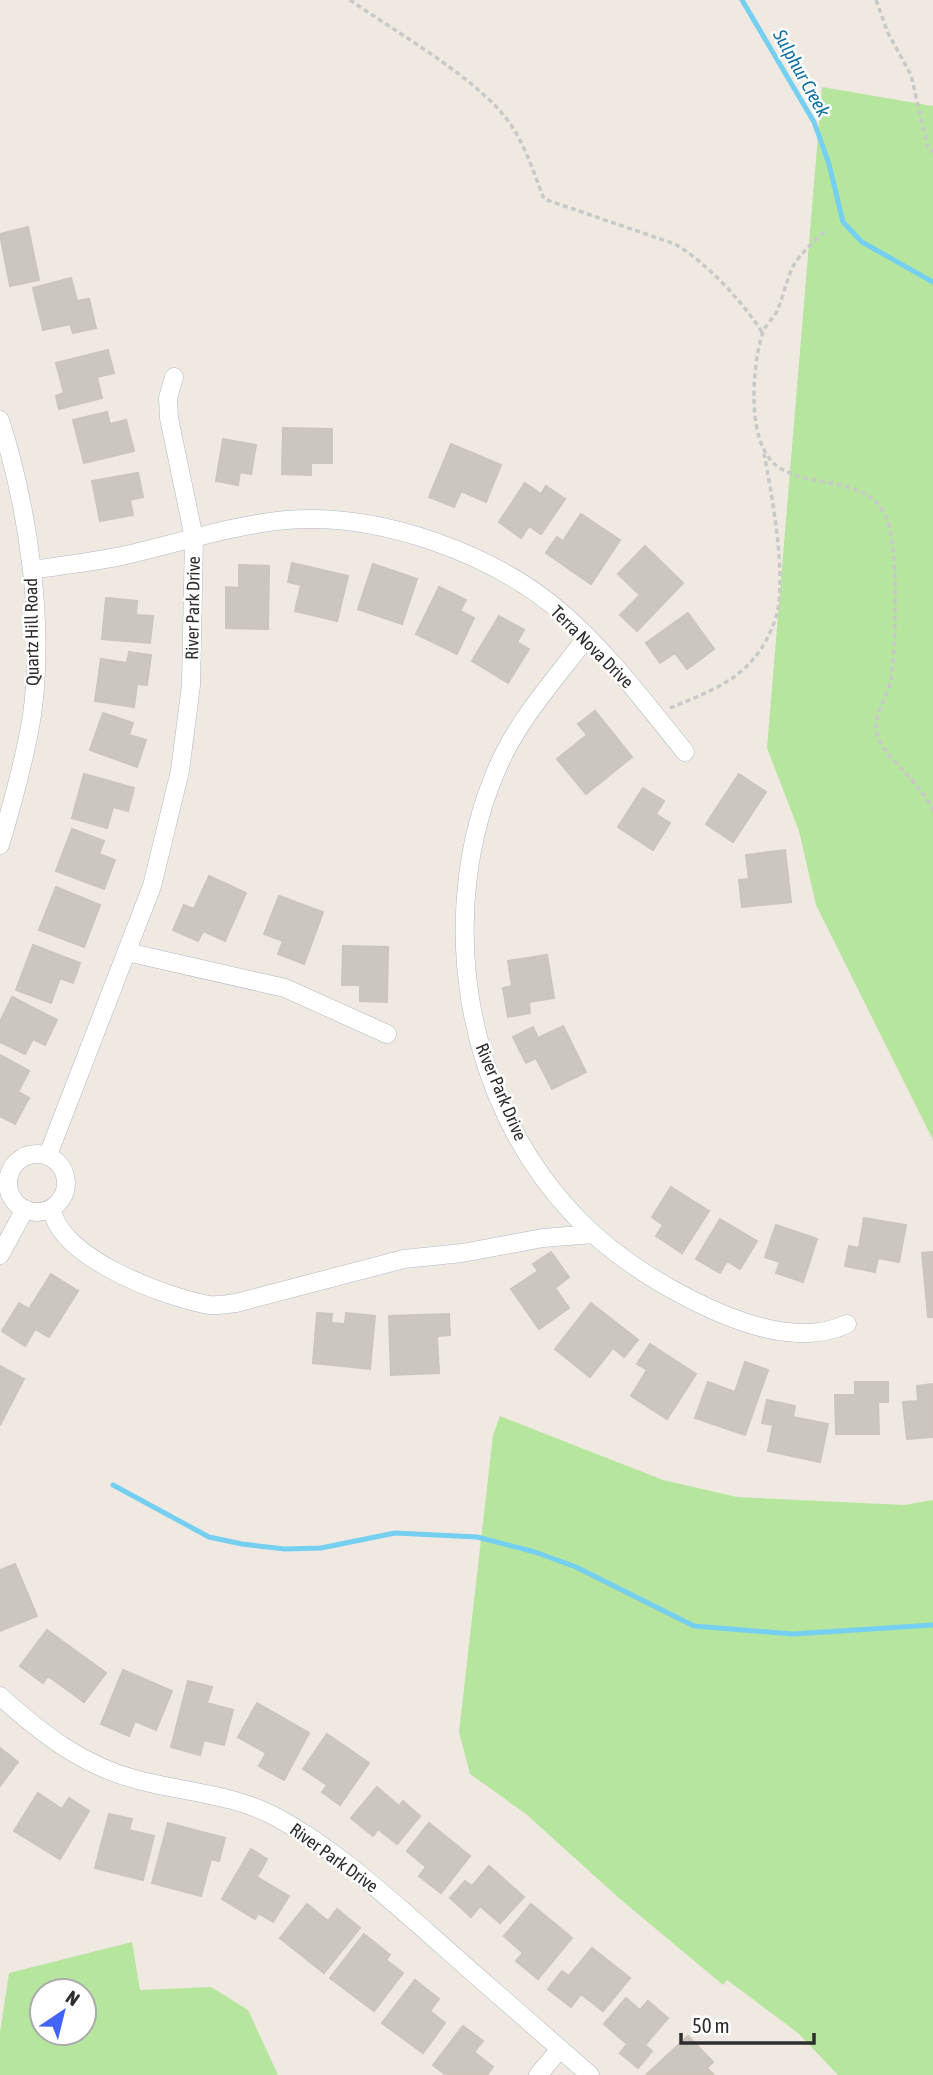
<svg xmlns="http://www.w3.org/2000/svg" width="933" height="2075" viewBox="0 0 933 2075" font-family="'Asap Condensed',sans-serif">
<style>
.green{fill:#b6e59e;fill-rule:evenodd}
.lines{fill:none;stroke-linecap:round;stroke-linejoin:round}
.stream{stroke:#75cff0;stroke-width:5}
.building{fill:#cbc7bf;stroke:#cbc5ba;stroke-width:2}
.minor-casing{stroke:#b4b7c1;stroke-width:19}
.path{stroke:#c9c9c9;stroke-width:3.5;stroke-dasharray:5 3.5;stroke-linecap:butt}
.minor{stroke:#fff;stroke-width:18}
.labels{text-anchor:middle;stroke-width:5;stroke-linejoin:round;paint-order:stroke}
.street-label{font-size:18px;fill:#2e2e2e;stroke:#fff}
.water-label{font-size:19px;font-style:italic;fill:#0d6fa3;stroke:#fff}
</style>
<rect width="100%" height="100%" fill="#efe9e1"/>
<path class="green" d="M822,87L933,106V1140L816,905L799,831L767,748Z
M500,1416L663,1480L737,1497L904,1505L933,1500V2075H838L798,2033L727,1980L723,1985L620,1899L526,1814L470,1774L459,1732L493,1435Z
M132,1942L140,1990L211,1987L248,2010L278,2075H0V2033L9,1973ZM42,1991H84V2033H42Z"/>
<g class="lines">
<path class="stream" d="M742,0L814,122L829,164L843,222L862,242L933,282
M113,1485L209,1537L242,1544L285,1549L321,1548L395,1533L477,1537L535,1552L576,1567L694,1626L793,1634L933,1625"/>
</g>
<path class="building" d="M28,227L39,280L10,286L0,234Z
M71,278L77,301L89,299L96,328L73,333L70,324L43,330L33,288Z
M108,350L114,373L97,377L102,398L59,409L56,396L64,393L56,363Z
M107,412L110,424L126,420L134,451L84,463L73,420Z
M283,428L332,429V463H311V475L282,474Z
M223,439L256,445L251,474L240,472L238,485L216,481Z
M451,444L501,465L486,502L461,491L454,507L429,497Z
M138,473L143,497L130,500L133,515L100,521L92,481Z
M525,483L541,494L546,486L565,499L541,534L529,526L521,538L499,522Z
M581,514L620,540L591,584L546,553L557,537L563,541Z
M645,546L683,583L637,631L620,615L640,595L618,574Z
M292,563L348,576L337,621L295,611L301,585L288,582Z
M373,564L417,579L402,624L358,609Z
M239,565L269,566L268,629L226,628V587L239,588Z
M439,587L466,600L460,611L474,618L457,654L416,634Z
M106,598L137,601L136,615L153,616L150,643L102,639Z
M688,613L714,649L687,669L675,653L660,663L646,643Z
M499,616L524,630L517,642L529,649L508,683L472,661Z
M129,652L151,655L147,685L137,684L134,707L95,701L101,659L127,663Z
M595,711L632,757L586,794L557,759L587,735L578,724Z
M103,713L133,723L129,735L146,740L137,767L90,750Z
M84,774L134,788L128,811L113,807L107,828L72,818Z
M739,774L766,792L733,842L706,824Z
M643,788L664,801L656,814L670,823L653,850L618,827Z
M72,829L104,841L99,854L115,860L104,889L56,871Z
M785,850L791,902L742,907L739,880L749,879L746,855Z
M209,876L246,893L225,941L203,931L198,941L173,930L184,905L194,909Z
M56,887L100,905L84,947L39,930Z
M279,896L323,912L304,964L278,954L283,941L264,934Z
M33,945L80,963L73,983L60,978L51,1003L16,990Z
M343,946L388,947L387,1002L360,1001V985H342Z
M547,955L554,998L529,1002L530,1013L508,1017L503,988L512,986L508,961Z
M12,997L57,1020L45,1045L33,1039L25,1054L0,1042V1022Z
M563,1026L586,1072L552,1089L536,1058L526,1063L513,1037L533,1027L538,1038Z
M0,1055L29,1071L18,1092L29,1098L15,1124L0,1116Z
M671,1187L709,1211L682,1253L656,1236L663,1225L652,1217Z
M864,1218L906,1225L899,1262L878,1258L875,1272L845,1266L849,1246L859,1248Z
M720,1219L757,1241L740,1269L727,1261L720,1273L696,1259Z
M776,1225L817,1239L803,1282L776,1273L780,1262L765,1257Z
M551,1252L569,1277L555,1288L569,1308L539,1329L511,1289L538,1271L533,1264Z
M933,1252V1317H928L922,1253Z
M51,1274L78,1291L49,1337L35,1329L25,1346L2,1331L19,1303L29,1309Z
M591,1303L638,1340L624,1357L613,1348L590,1377L555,1349Z
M317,1313L332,1314L331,1323L345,1324L346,1313L375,1316L370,1369L313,1363Z
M449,1314L450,1335L437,1336L439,1373L391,1375L389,1316Z
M650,1344L696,1374L667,1419L631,1396L647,1370L637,1364Z
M745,1362L768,1370L745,1435L695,1418L708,1382L735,1392Z
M0,1366L24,1379L0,1425Z
M855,1382H888V1402H878L879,1434H836L835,1395H855Z
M933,1384V1437L907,1439L903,1402L918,1401L917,1386Z
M767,1400L795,1406L793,1417L828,1424L820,1462L768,1451L773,1425L762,1423Z
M15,1564L37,1616L0,1631V1570Z
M47,1630L106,1673L84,1702L48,1676L43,1683L20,1666Z
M123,1670L172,1691L156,1730L135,1721L129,1736L101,1724Z
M188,1681L212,1687L207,1703L233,1710L224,1745L204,1740L200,1755L171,1747Z
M257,1703L309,1733L284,1780L259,1766L266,1753L238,1737Z
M327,1734L369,1763L340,1805L322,1792L327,1785L303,1769Z
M0,1748L18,1762L0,1786Z
M377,1787L399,1806L403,1801L420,1816L397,1844L378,1829L373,1836L351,1818Z
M38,1793L62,1809L69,1798L89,1811L60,1859L14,1831Z
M109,1814L132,1819L129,1830L154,1836L143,1880L95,1868Z
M168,1823L225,1838L219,1861L211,1859L201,1896L152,1883Z
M429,1823L470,1856L441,1893L419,1876L426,1867L407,1851Z
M251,1849L267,1859L257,1877L289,1896L273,1922L258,1913L255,1919L222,1899Z
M489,1866L524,1897L500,1923L480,1906L471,1917L450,1898L465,1881L472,1886Z
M307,1904L328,1921L337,1909L360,1928L324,1973L280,1938Z
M531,1904L572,1938L538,1979L516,1961L523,1953L504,1936Z
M364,1934L390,1955L386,1960L403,1973L374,2011L330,1978Z
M592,1948L630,1978L603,2011L581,1994L571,2007L548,1989L562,1971L569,1976Z
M415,1980L439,1999L430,2011L445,2023L423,2053L382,2023Z
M626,1998L640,2010L648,2001L668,2018L645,2045L652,2051L638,2068L620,2053L627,2044L604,2024Z
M463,2026L483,2041L474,2052L493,2067L487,2075H446L433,2065Z
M688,2036L713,2062L707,2068L714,2075H646Z"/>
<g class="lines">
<g class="minor-casing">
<path id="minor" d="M0,420C28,507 45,623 32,715C25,759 13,802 0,845
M32,570C63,565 95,562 126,555C179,543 232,525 286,520C378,512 493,553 562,613C609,654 646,704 685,752
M587,637C557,677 521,716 500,762C433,909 463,1099 575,1216C608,1251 647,1277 690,1299C735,1322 798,1347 847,1324
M127,952L285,988L387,1034
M8 1183a29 29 0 1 1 58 0a29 29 0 1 1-58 0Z
M48,1155L152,886L180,771L191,685L194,538L169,418L168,398L174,377
M52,1209C59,1258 165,1297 209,1305C218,1306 228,1304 236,1303L404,1259L462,1253L543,1238L593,1234
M0,1255L25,1209
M0,1696C42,1734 83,1766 138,1780C184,1792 233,1794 276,1817C332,1847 379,1890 427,1932C481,1980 535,2027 590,2075
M538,2075L560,2049"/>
</g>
<path class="path" d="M350,0C396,32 482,81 511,125C526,147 534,174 544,199L675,244C708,264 741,300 762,332
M876,0L888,33L911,75L928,148L933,152
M824,232C814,242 803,251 795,263C786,278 784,297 776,313C772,320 764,326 762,335C752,368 746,443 777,466C811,491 874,472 889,525C898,558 896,644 891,679C888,696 875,711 876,730C879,755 921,781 933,811
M670,708C696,697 728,686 749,664C763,649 774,629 778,608C785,568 772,494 764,454"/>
<use href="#minor" class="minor"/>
</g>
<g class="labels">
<g class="street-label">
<text transform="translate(193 608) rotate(-89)" y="6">River Park Drive</text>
<text transform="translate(32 632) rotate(-91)" y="6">Quartz Hill Road</text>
<text transform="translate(592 647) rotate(45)" y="6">Terra Nova Drive</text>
<text transform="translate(501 1092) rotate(67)" y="6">River Park Drive</text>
<text transform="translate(334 1858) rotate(36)" y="6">River Park Drive</text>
</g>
<g class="water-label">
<text transform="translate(802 73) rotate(61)" y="7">Sulphur Creek</text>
</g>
</g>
<g transform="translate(63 2012) rotate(35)"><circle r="33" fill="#ffffff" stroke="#ababab" stroke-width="2"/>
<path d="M0-5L12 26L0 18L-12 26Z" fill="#4264fb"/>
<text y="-10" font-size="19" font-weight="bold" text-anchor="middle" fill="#2e2e2e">N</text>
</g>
<path d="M681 2033v10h133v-10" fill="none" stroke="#2e2e2e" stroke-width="3.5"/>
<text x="692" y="2033" font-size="21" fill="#2e2e2e" stroke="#ffffff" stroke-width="5" paint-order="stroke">50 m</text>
</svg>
